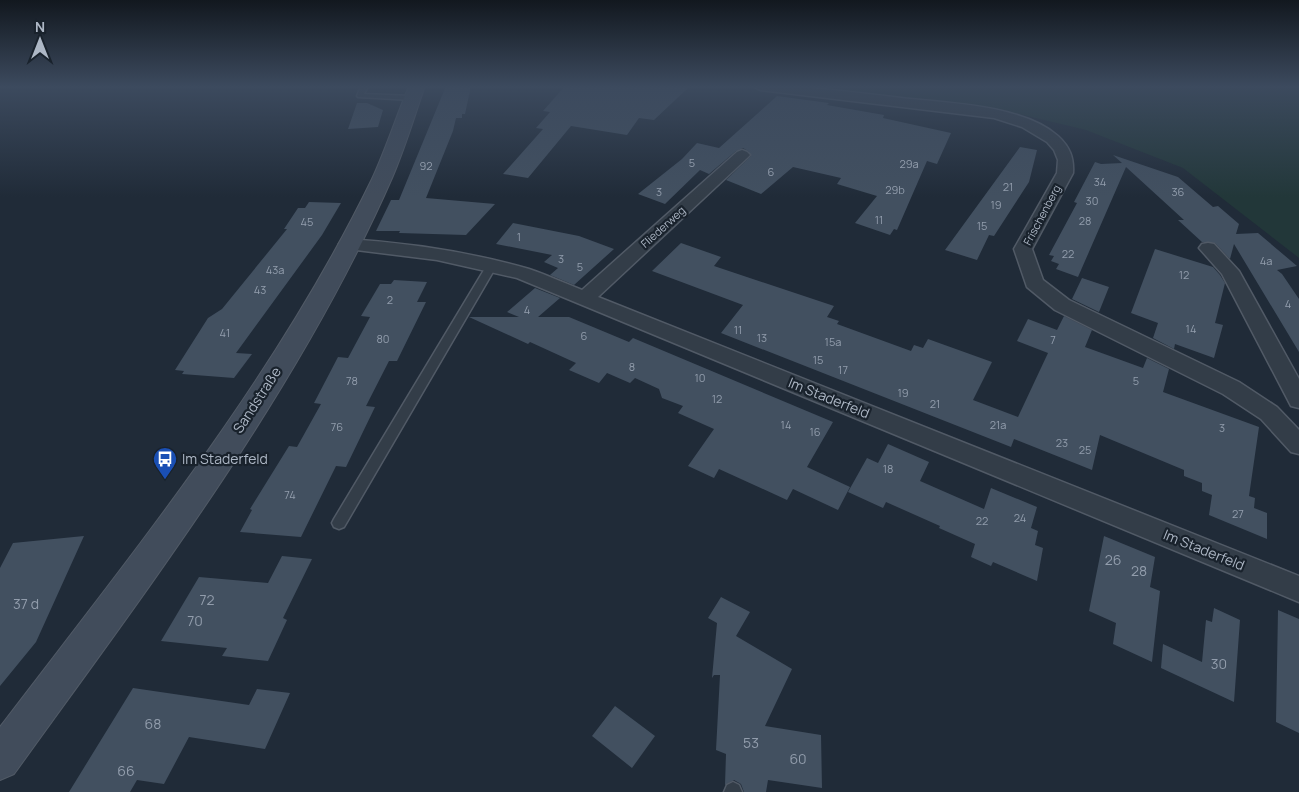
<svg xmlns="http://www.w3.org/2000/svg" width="1299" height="792" viewBox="0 0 1299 792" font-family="Manrope,sans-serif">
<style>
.green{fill:#223739}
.building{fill:#425060}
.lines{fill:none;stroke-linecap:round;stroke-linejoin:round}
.lane-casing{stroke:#515a66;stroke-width:3}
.street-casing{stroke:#515a66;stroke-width:3}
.secondary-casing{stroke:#515a66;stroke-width:2}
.lane{fill:#333d48;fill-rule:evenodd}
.street{fill:#333d48;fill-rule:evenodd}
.secondary{fill:#414c5b;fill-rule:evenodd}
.labels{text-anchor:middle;stroke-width:4.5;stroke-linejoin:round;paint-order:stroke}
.number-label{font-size:11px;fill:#929dac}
.far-street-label{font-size:11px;fill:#adb7c5;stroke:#19222c}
.street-label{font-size:14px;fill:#adb7c5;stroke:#19222c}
.poi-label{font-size:14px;fill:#adb7c5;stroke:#19222c;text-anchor:start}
.near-number-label{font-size:14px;fill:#929dac}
</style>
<rect width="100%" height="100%" fill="#202b38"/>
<path class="green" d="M792,86H1299V258L1183,168L1086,130L1015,113Z"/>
<path class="building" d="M446,86H471L465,114H462V118H456L453,131L426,198L495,204L466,235L399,233L400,231H376L391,200H399Z
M565,86H690L654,120L639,118L627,135L571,126L528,178L503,174L543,129L536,128L550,112L543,111Z
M777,96L829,103L827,105L884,115L883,118L951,133L937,164L927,161L897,230L894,229L890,235L855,223L877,196L837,184L841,178L793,167L761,194L726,180L751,156L748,151L743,148L736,151L709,174L700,170L665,204L638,194L682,159L697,143L719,148Z
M357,103H367L383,110L378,127L348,129Z
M1020,147L1037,150L1029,182L994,236L989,235L977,260L945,250Z
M1113,155L1178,177L1213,207L1218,206L1239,224L1236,234L1258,233L1297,266L1277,270L1282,274L1299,299V352L1234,244L1230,259L1215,243L1202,242L1178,220H1184L1126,167L1078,277L1056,269L1059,264L1051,261L1054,256L1049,255L1077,203L1074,202L1095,162L1101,164L1122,163Z
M309,202L341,203L322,235L236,353L252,354L234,378L182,374L184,371L175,370L208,318L222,309L287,229H284L298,208H305Z
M513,223L579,236L614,249L574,285L550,275L558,268L544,262L552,255L496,244Z
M681,243L721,257L714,266L834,306L827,317L839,321L837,324L911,351L914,345L923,348L928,339L992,362L973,400L1018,417L1048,353L1017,341L1028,319L1057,330L1064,316L1092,330L1085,347L1143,368L1147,358L1169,369L1163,392L1259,427L1249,496L1255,498L1254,508L1267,513V539L1209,515L1212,495L1202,491V483L1184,476V470L1100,435L1092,470L1014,439L1011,447L721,333L743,305L652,271Z
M1155,249L1213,267L1220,275L1225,283L1215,323L1223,325L1214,358L1175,344L1174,349L1153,338L1158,323L1131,313Z
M1082,278L1109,287L1099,312L1072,299Z
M394,280L427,282L417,302H426L397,361H389L366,406L375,407L346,467L336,466L301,537L240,532L252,510L250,509L289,446L297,447L321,404L314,403L338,357L348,358L370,317L361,316L380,284H391Z
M535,288L560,298L538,317H569L629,342L633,338L833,422L807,467L850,487L838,510L793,489L787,500L719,469L714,478L688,466L714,429L678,413L683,406L662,398L659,389L635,378L630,383L607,373L599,383L569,370L576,363L530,342L528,344L469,317H519L507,312Z
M888,444L929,462L920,481L984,509L991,488L1037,507L1031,528L1038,531L1035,545L1043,548L1037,581L993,562L991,566L971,557L975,544L939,528L940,526L886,502L883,508L848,492L867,458L878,463Z
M84,536L36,642L0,686V568L13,543Z
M1104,536L1155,557L1150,587L1160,591L1152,662L1113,644L1116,623L1089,611Z
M282,556L312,559L283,618L287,620L268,661L222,656L227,648L161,641L199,577L268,583Z
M721,597L750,612L736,636L792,669L765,726L821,735L822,788L768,780L766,792H744L741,784L734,780L725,785L726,754L716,750L720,675H714L712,678L717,623L708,618Z
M1214,608L1240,620L1234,702L1161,668L1163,644L1202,662L1206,620L1212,622Z
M1278,610L1299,619V733L1276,722Z
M133,688L249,705L257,689L290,693L265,749L189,737L164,784L137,780L130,792H69Z
M615,706L655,736L632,768L592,736Z"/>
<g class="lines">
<g class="lane-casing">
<path id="lane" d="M361,86H368L364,94L412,96L415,98L412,100L358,97L357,96Z
M492,262L497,265L344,527L339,529L334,527L332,523L334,519L487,265Z
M733,782L739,785L742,792H724L727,785Z"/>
</g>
<g class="street-casing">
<path id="street" d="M753,86C803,86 852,92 901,98C947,103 1023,105 1058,136C1070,147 1074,158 1073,173L1032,249L1043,280L1069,300L1239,382L1277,407L1299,430V454L1291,452L1261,419L1223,394L1055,310L1027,287L1014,249L1057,173L1058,160L1054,150L1047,142L1022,127L994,118L760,90Z
M742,150L747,152L750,155L747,158L598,297L1299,576V602L517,278L437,260L348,249L342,248L339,244L342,240L348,239C409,243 470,252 529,269C547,275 564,283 582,290L737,152Z
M1208,243L1214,244L1239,271L1299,379V408L1291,406L1222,274L1199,248L1202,244Z"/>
</g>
<g class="secondary-casing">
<path id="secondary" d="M409,86H425C414,117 405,148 392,178C298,392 150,585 14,774L0,780V727C134,551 275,379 372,179C386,149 396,117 409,86Z"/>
</g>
<use href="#lane" class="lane"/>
<use href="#street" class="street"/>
<use href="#secondary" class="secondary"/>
</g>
<linearGradient id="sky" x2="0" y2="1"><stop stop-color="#12181f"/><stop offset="0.44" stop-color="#3c4a5e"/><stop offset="1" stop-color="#3c4a5e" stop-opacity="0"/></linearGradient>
<rect width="1299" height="197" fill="url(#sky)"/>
<defs>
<g id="bus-pin" transform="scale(1.25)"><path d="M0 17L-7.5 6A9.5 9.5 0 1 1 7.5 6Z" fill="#1a4fb4" stroke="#19222c"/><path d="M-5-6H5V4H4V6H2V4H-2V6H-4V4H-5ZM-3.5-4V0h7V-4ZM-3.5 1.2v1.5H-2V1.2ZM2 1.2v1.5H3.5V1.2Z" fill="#fff"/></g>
</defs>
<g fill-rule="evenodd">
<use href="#bus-pin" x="165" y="459"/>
</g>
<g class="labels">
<g class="number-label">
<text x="692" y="167">5</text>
<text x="909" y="168">29a</text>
<text x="426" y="170">92</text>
<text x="771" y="176">6</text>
<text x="1100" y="186">34</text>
<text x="1008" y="191">21</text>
<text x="895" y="194">29b</text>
<text x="659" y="196">3</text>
<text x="1178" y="196">36</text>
<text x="1092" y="205">30</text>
<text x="996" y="209">19</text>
<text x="879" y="224">11</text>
<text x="1085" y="225">28</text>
<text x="307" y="226">45</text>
<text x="982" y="230">15</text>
<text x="519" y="241">1</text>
<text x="1068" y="258">22</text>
<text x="561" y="263">3</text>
<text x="1266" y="265">4a</text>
<text x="580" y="271">5</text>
<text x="275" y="274">43a</text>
<text x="1184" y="279">12</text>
<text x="260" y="294">43</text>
<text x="390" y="304">2</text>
<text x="1288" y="308">4</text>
<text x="527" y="314">4</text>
<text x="1191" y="333">14</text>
<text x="738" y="334">11</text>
<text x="225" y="337">41</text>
<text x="584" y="340">6</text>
<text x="762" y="342">13</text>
<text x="383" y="343">80</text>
<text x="1053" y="344">7</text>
<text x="833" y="346">15a</text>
<text x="818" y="364">15</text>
<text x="632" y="371">8</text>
<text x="843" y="374">17</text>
<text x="700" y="382">10</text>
<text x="352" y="385">78</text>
<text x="1136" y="385">5</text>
<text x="903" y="397">19</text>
<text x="717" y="403">12</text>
<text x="935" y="408">21</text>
<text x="786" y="429">14</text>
<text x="998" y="429">21a</text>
<text x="337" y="431">76</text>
<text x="1222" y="432">3</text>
<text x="815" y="436">16</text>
<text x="1062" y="447">23</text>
<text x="1085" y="454">25</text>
<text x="888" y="473">18</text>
<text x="290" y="499">74</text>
<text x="1238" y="518">27</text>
<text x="1020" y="522">24</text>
<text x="982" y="525">22</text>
</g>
<g class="far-street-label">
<text transform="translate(1042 215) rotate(-62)" y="4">Frischenberg</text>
<text transform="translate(663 227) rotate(-42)" y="4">Fliederweg</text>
</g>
<g class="street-label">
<text transform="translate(829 398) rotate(22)" y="5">Im Staderfeld</text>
<text transform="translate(257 400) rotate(-57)" y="5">Sandstraße</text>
<text transform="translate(1204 550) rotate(22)" y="5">Im Staderfeld</text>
</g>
<g class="poi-label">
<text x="182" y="464">Im Staderfeld</text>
</g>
<g class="near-number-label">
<text x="1113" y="565">26</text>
<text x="1139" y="576">28</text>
<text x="207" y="605">72</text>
<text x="26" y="609">37 d</text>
<text x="195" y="626">70</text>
<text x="1219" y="669">30</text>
<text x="153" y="729">68</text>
<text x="751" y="748">53</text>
<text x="798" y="764">60</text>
<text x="126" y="776">66</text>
</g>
</g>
<g transform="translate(40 40)" stroke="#19222c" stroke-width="4" paint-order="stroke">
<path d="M0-4L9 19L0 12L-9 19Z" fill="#adb7c5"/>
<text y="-8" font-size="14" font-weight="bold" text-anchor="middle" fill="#adb7c5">N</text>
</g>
</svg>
